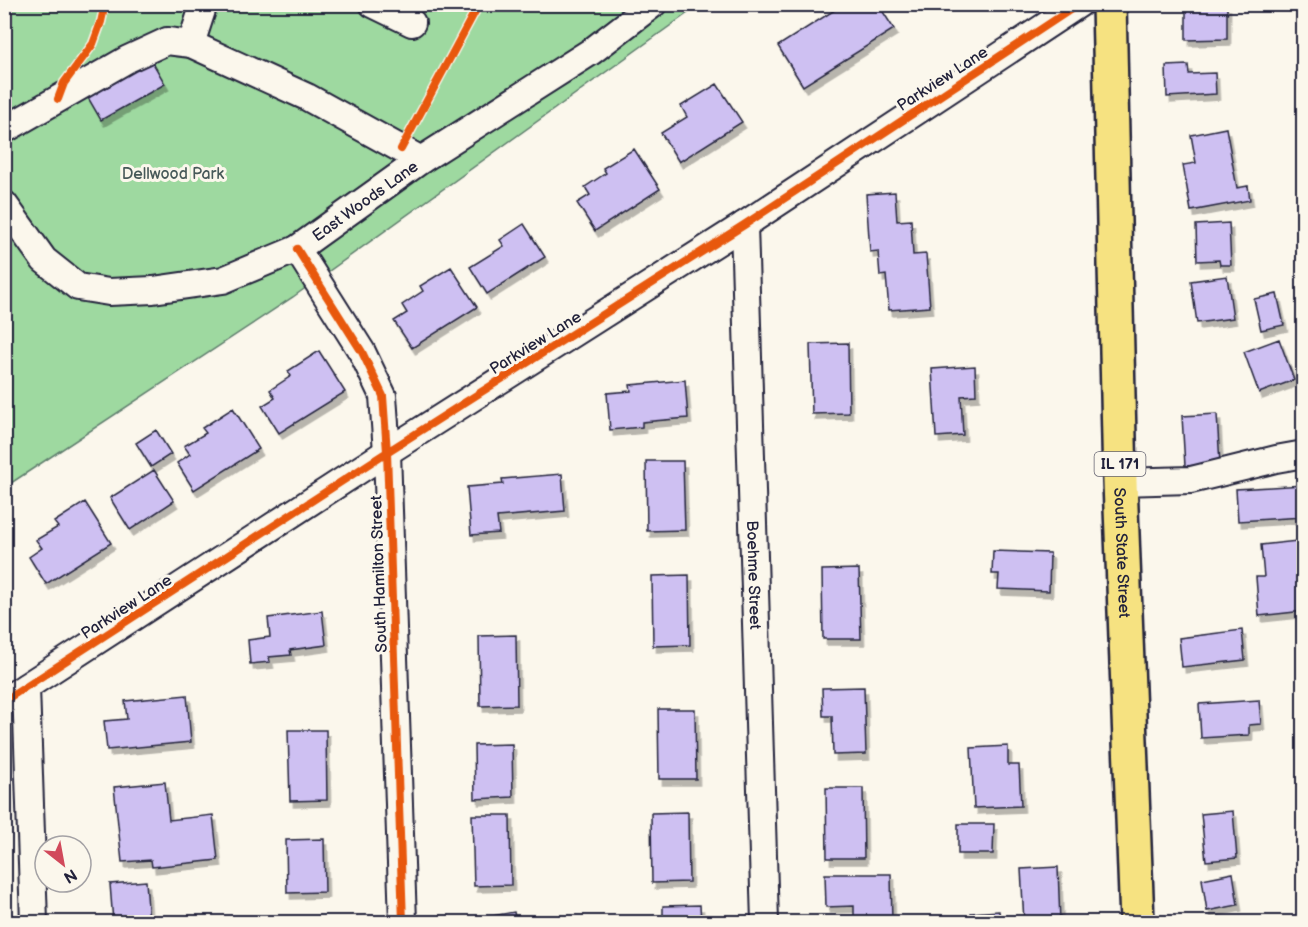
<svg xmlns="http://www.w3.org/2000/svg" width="1308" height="927" viewBox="0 0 1308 927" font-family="'Balsamiq Sans',sans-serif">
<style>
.green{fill:#9ed9a0;stroke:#607e6e;stroke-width:1.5}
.building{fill:#cec0f2;stroke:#22223b;stroke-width:1.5;filter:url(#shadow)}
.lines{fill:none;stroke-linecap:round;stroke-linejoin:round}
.minor-casing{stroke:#22223b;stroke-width:30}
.major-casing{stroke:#22223b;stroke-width:38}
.minor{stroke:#fbf7ec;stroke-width:26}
.major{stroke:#f6e281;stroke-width:33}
.cycleway-casing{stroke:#fbf7ec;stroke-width:11}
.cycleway{stroke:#e8590c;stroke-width:8}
.labels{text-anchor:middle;stroke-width:6;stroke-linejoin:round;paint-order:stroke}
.shield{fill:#fbf7ec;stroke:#636270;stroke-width:1.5}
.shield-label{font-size:15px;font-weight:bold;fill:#22223b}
.street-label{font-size:16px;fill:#22223b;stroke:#fbf7ec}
.park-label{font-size:16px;fill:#475959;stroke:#fbf7ec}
</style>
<defs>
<filter id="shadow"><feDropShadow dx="3.5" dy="6" stdDeviation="0" flood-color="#0004"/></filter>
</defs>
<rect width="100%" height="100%" fill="#fbf7ec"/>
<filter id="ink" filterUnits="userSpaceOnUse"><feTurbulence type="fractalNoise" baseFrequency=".0167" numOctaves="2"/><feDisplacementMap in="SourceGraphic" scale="12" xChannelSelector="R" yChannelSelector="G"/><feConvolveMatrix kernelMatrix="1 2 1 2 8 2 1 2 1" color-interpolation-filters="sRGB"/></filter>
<g filter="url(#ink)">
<path class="green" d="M5,5H699L293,297L5,487Z"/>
<path class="building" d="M844,4H878L894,29L803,86L778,46Z
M1186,5H1227V39L1186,40Z
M150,58L165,84L101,120L86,94Z
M1188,65L1189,74L1215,73L1216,94L1167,97L1166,66Z
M717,84L742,122L679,162L661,133L687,117L681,106Z
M1226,128L1237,188L1248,186L1250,200L1191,211L1183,165L1196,163L1191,135Z
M634,149L660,189L595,231L577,203L590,195L585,187L606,173L603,168Z
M895,192L897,221L911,220L913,255L926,254L930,307L889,310L886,275L880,276L878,251L870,252L866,194Z
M1229,223L1231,265H1220L1219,260L1197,261L1196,225Z
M524,224L545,257L487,294L470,267L504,246L500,240Z
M451,267L477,307L412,348L394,321L407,313L402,305L423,291L420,286Z
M1227,276L1233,318L1197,323L1191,281Z
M1277,294L1284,325L1261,330L1254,299Z
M1279,339L1294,380L1259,393L1244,352Z
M848,343L849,413L812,414L810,344Z
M1304,350V362L1298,360Z
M319,351L345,392L279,433L262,406L275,398L270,390L291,376L288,371Z
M975,366L976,395L961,396L963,435L936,437L932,369Z
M685,380L688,418L642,422V427L610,430L607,393L631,391L630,385Z
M233,408L259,449L194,490L177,463L190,454L184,446L206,433L202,428Z
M1217,414L1220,464L1185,466L1182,416Z
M156,430L171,454L151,467L136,443Z
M646,461H683L685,530L647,531Z
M154,470L174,501L130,530L110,498Z
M562,474L565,511L497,517L499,533L471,535L467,487L503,484L502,479Z
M1304,485V517L1238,521L1236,489Z
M85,502L111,543L46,584L29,557L42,548L36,540L58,527L54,522Z
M1297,541L1304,611L1259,616L1256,577H1264L1261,545Z
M993,551L1050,553L1049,591L998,589L999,574H992Z
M859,569L861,639H823L822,570Z
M689,575L690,645L653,646L652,576Z
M322,611L326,645L290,650L291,655L269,657L270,662L250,664L248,640L270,637L268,618Z
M1242,630L1245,660L1182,667L1179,638Z
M516,635L517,705L480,706L479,636Z
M864,687L866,754L833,755L832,716H823L822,688Z
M187,695L191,742L107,750L104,721L127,719L125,701Z
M1259,700L1261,724L1249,725V735L1201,738L1199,704Z
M658,709H695L696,779H659Z
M288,730H326L327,800L290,801Z
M512,744L513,797L475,799L474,745Z
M1008,746V765H1019L1021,806L974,808L971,748Z
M165,782L169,820L213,815L218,860L152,867L151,860L122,862L114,787Z
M826,788H863L864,858H827Z
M1233,811L1237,858L1206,861L1201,814Z
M688,812L689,882L652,883L651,813Z
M472,815H510L511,885L474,886Z
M958,824H994L993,854H958Z
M324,839L325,892L287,893L286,840Z
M1058,867L1060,922H1024L1021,869Z
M1233,873L1238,905L1207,911L1202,879Z
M825,874H891L892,922H854V906L826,907Z
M146,881L149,922H113L110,884Z
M700,905L701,922H663V906Z
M999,911L1000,922H972L971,913Z
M514,912L516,922H476L475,919Z"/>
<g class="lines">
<g class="minor-casing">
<g id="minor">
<path d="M373,4L412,23"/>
<path d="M191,44L204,4"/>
<path d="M4,130L128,59L167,41L191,44L307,97L421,160"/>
<path id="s1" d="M4,204L44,260L78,287L109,292L153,290L223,280L297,249L421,160L592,51L653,4"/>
<path id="s2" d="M744,225L765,922"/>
<path d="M297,249L362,352L383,396L387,452L403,922"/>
<path d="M1120,482L1191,480L1276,459L1304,454"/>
<path d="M26,687L34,922"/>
<path d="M4,701L387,452L744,225L1079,4"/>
</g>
</g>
<g class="major-casing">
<g id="major">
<path id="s3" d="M1109,4L1120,482L1137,922"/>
</g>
</g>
<use href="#minor" class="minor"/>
<use href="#major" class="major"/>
<g class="cycleway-casing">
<path id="cycleway" d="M58,99L64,83L93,44L101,22L105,4
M401,149L479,4
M297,249L362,352L383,396L387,452L403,922
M4,701L387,452L744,225L1079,4"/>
</g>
<use href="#cycleway" class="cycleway"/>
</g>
</g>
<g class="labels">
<rect class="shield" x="1094.5" y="452" width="51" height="24" rx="4.5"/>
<g class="shield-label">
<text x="1120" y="469">IL 171</text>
</g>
<g class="street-label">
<text transform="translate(942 78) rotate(-33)" y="6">Parkview Lane</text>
<text dy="6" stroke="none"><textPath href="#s1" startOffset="422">East Woods Lane</textPath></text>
<text transform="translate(535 342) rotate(-32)" y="6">Parkview Lane</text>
<text dy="6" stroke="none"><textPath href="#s3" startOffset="549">South State Street</textPath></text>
<text transform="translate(378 574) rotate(-92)" y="6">South Hamilton Street</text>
<text dy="6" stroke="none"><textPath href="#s2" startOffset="350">Boehme Street</textPath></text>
<text transform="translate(126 606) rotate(-33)" y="6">Parkview Lane</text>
</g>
<g class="park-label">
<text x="173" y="179">Dellwood Park</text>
</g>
</g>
<rect width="1308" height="927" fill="none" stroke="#fbf7ec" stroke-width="24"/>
<rect x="12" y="12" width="1284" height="903" fill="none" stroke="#22223b" stroke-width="2" filter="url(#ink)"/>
<g transform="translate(63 864) rotate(149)"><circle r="28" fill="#fbf7ec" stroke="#a4a2a5" stroke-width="1.5"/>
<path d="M0-4.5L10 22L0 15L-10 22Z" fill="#d1495b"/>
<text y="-9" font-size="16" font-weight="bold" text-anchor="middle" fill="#22223b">N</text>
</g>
</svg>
